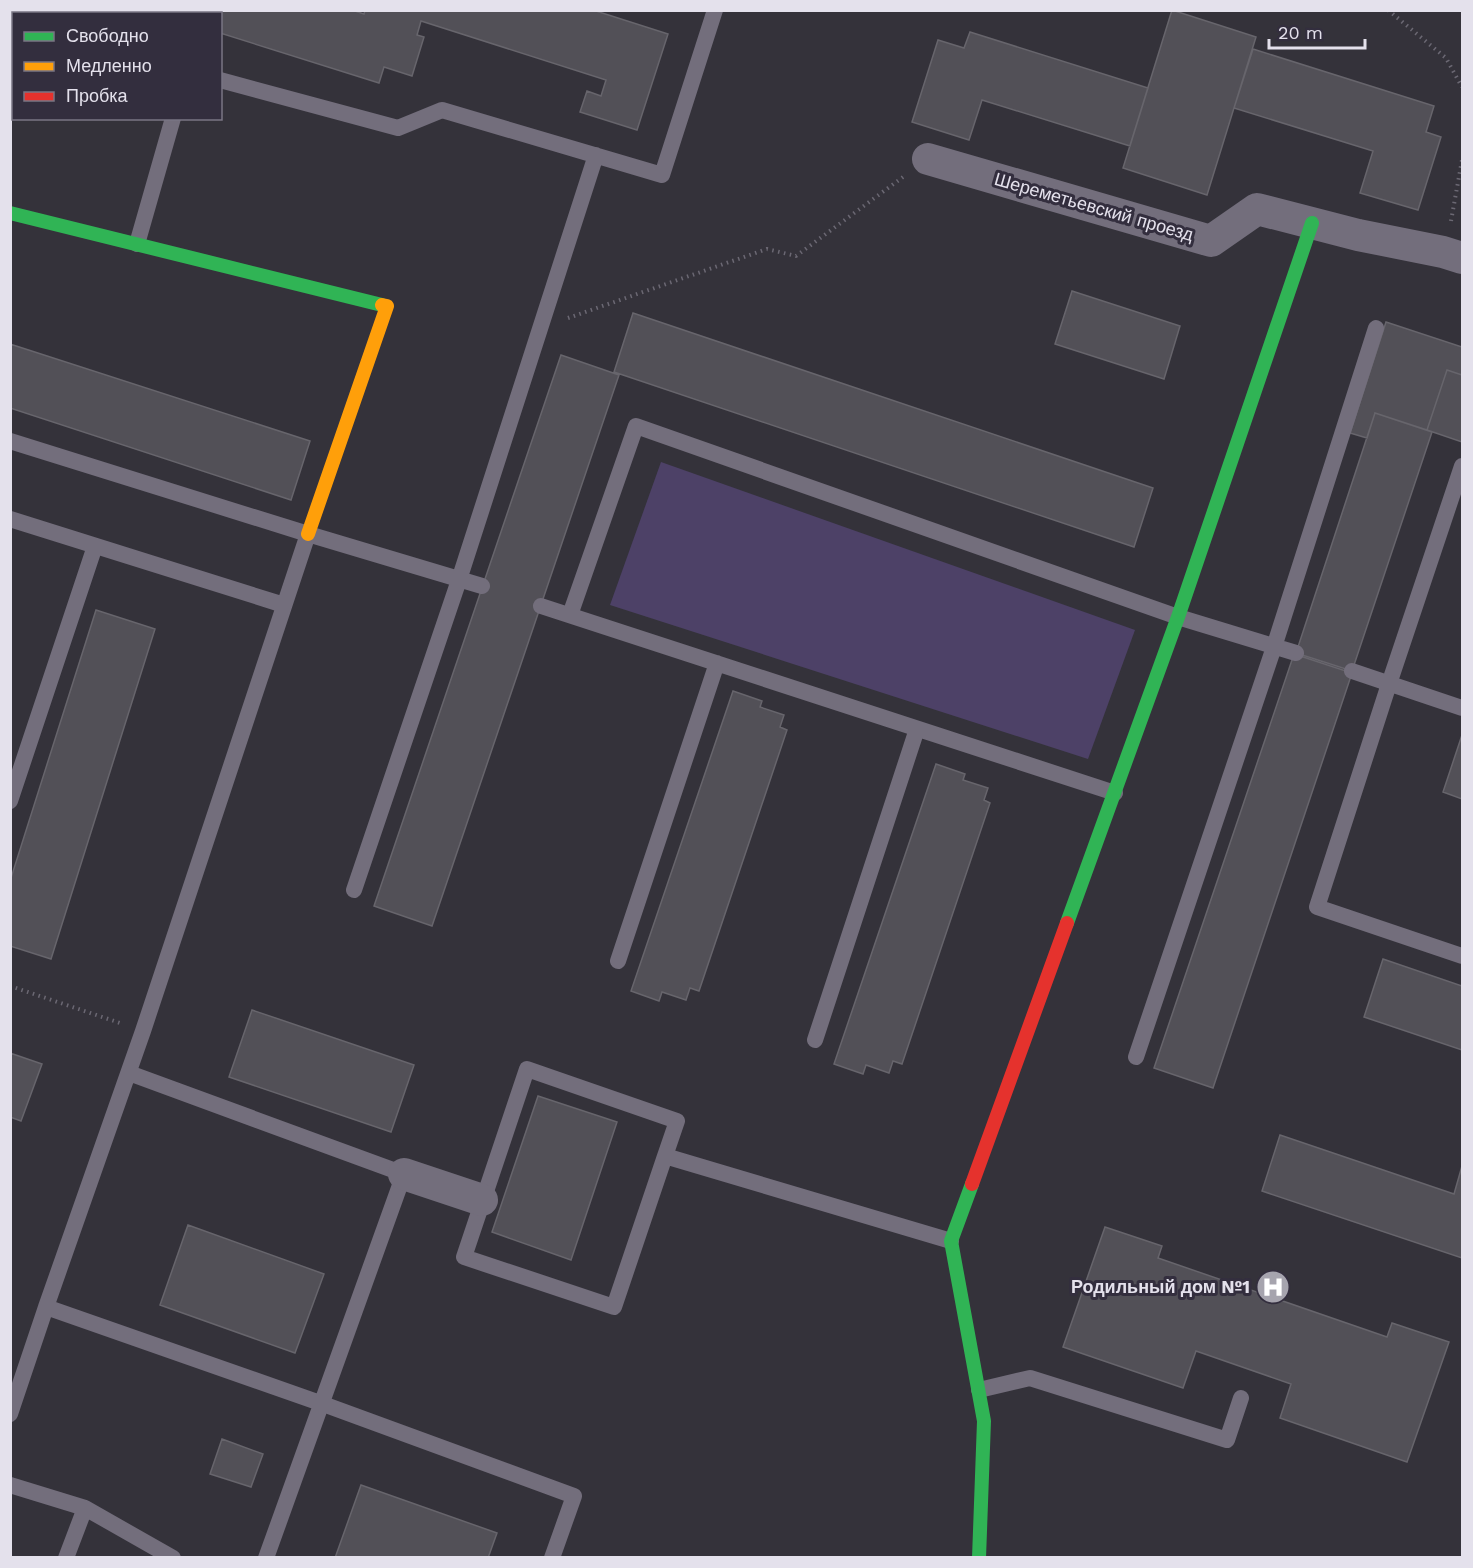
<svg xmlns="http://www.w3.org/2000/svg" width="1473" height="1568" viewBox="0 0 1473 1568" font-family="'Work Sans',sans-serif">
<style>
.green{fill:#4d4167}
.building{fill:#525057;stroke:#67656c;stroke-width:1.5}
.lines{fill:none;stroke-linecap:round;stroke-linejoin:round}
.path{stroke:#6b6873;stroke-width:4;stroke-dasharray:1.5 4.5;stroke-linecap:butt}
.lane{stroke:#736e7c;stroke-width:16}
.street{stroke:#736e7c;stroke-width:32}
.fast{stroke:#30b455;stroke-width:14}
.slow{stroke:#ff9f0a;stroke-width:14}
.jam{stroke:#e5322d;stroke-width:14}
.labels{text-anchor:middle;stroke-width:6;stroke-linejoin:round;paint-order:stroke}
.street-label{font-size:18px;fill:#e4e1ec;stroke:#332e3e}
.poi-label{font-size:18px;font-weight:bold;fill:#e4e1ec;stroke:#332e3e;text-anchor:end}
</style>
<rect width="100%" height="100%" fill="#34323a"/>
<path class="green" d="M661,462L1135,630L1088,759L610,605Z"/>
<path class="building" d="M124,10H352L364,14L365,10H593L668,34L637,130L580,112L587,91L601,96L606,80L421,21L417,35L424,37L412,76L384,67L379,83L220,33V14H123Z
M1172,10L1256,37L1207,195L1123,168Z
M970,32L1148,88L1130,146L982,100L969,140L912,122L938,40L964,48Z
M1253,49L1434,106L1426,132L1441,137L1418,210L1360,193L1373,151L1234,108Z
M1072,291L1180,326L1164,379L1055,344Z
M633,313L1153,488L1134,547L614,372Z
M1386,322L1462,347V375L1447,370L1427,430L1375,413L1367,438L1350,433Z
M10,344L310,441L291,500L10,408Z
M561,355L619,375L432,926L374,906Z
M1447,370L1462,375V442L1427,430Z
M1375,413L1432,432L1352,671L1296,653Z
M96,610L155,629L51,959L10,946V881Z
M1294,654L1352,673L1213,1088L1154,1068Z
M733,691L762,701L760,707L784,715L780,727L787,730L699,991L690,988L686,1000L662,992L659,1001L631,991Z
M1462,735V799L1443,792Z
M936,764L965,774L963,780L988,788L984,800L990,803L902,1064L893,1061L889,1073L866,1065L863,1074L834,1064Z
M1383,959L1462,986V1050L1364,1017Z
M252,1010L414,1065L391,1132L229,1077Z
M10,1053L42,1064L21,1121L10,1117Z
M538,1096L617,1122L571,1260L492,1232Z
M1280,1135L1454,1194L1462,1166V1258L1262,1191Z
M188,1225L324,1274L295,1353L160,1305Z
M1105,1227L1162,1246L1158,1258L1387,1337L1392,1323L1449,1342L1407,1462L1280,1418L1291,1384L1196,1351L1183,1388L1063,1347Z
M222,1439L263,1454L251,1487L210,1474Z
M361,1485L497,1533L488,1558H335Z"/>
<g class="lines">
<path class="path" d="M1388,10L1446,58L1462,87
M1451,221L1462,160
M568,318L767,249L796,256L903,177
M10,986L120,1023"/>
<path class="lane" d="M10,21L14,10
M220,80L398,128L442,110L662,175L715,10
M137,244L173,118
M10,441L308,534L482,586
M1462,466L1389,684L1317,907L1462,956
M10,519L284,605
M541,606L1115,793
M570,615L636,426L1178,617L1296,653
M1352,671L1462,708
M10,801L95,546
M354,890L459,580L596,155
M618,961L717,663
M815,1040L917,729
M1136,1057L1274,647L1376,328
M129,1073L404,1174L266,1558
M665,1156L677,1121L527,1069L464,1257L614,1307L665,1156L951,1241
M46,1307L143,1031L308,534
M979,1390L1030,1378L1227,1440L1241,1398
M10,1414L46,1307L323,1404L574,1496L552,1558
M10,1485L85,1508L66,1558
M85,1508L173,1558"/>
<path class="street" d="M928,159L1211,241L1257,209L1358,235L1443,252L1462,258
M404,1174L482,1200"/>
<path class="fast" d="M10,213L382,305
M1067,923L1178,617L1312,223
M972,1184L951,1241L984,1421L979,1558"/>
<path class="slow" d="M308,534L387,306L382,305"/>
<path class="jam" d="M972,1184L1067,923"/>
</g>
<defs>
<g id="hospital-disc" transform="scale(1.725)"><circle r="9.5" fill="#a6a4ae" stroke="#332e3e"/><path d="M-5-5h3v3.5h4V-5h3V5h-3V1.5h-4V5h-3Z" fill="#fff"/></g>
</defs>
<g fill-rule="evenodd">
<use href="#hospital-disc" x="1273" y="1287"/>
</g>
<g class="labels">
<g class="street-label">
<text transform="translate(1094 207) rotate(16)" y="6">Шереметьевский проезд</text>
</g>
<g class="poi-label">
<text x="1250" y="1293">Родильный дом №1</text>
</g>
</g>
<rect width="1473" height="1568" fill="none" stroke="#e4e1ec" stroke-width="24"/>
<rect x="12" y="12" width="210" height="108" fill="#332e3e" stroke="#7a7684" stroke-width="1.5"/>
<rect x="24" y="32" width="30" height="9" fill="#30b455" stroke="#7a7684" stroke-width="1.5"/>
<text x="66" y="42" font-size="18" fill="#e4e1ec">Свободно</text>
<rect x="24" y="62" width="30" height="9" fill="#ff9f0a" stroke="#7a7684" stroke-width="1.5"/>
<text x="66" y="72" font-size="18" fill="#e4e1ec">Медленно</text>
<rect x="24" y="92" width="30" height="9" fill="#e5322d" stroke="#7a7684" stroke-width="1.5"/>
<text x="66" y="102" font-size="18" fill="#e4e1ec">Пробка</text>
<path d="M1269 39v9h96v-9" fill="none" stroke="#e4e1ec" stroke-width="3"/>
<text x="1278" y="39" font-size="18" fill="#e4e1ec" stroke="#332e3e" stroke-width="4.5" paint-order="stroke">20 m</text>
</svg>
